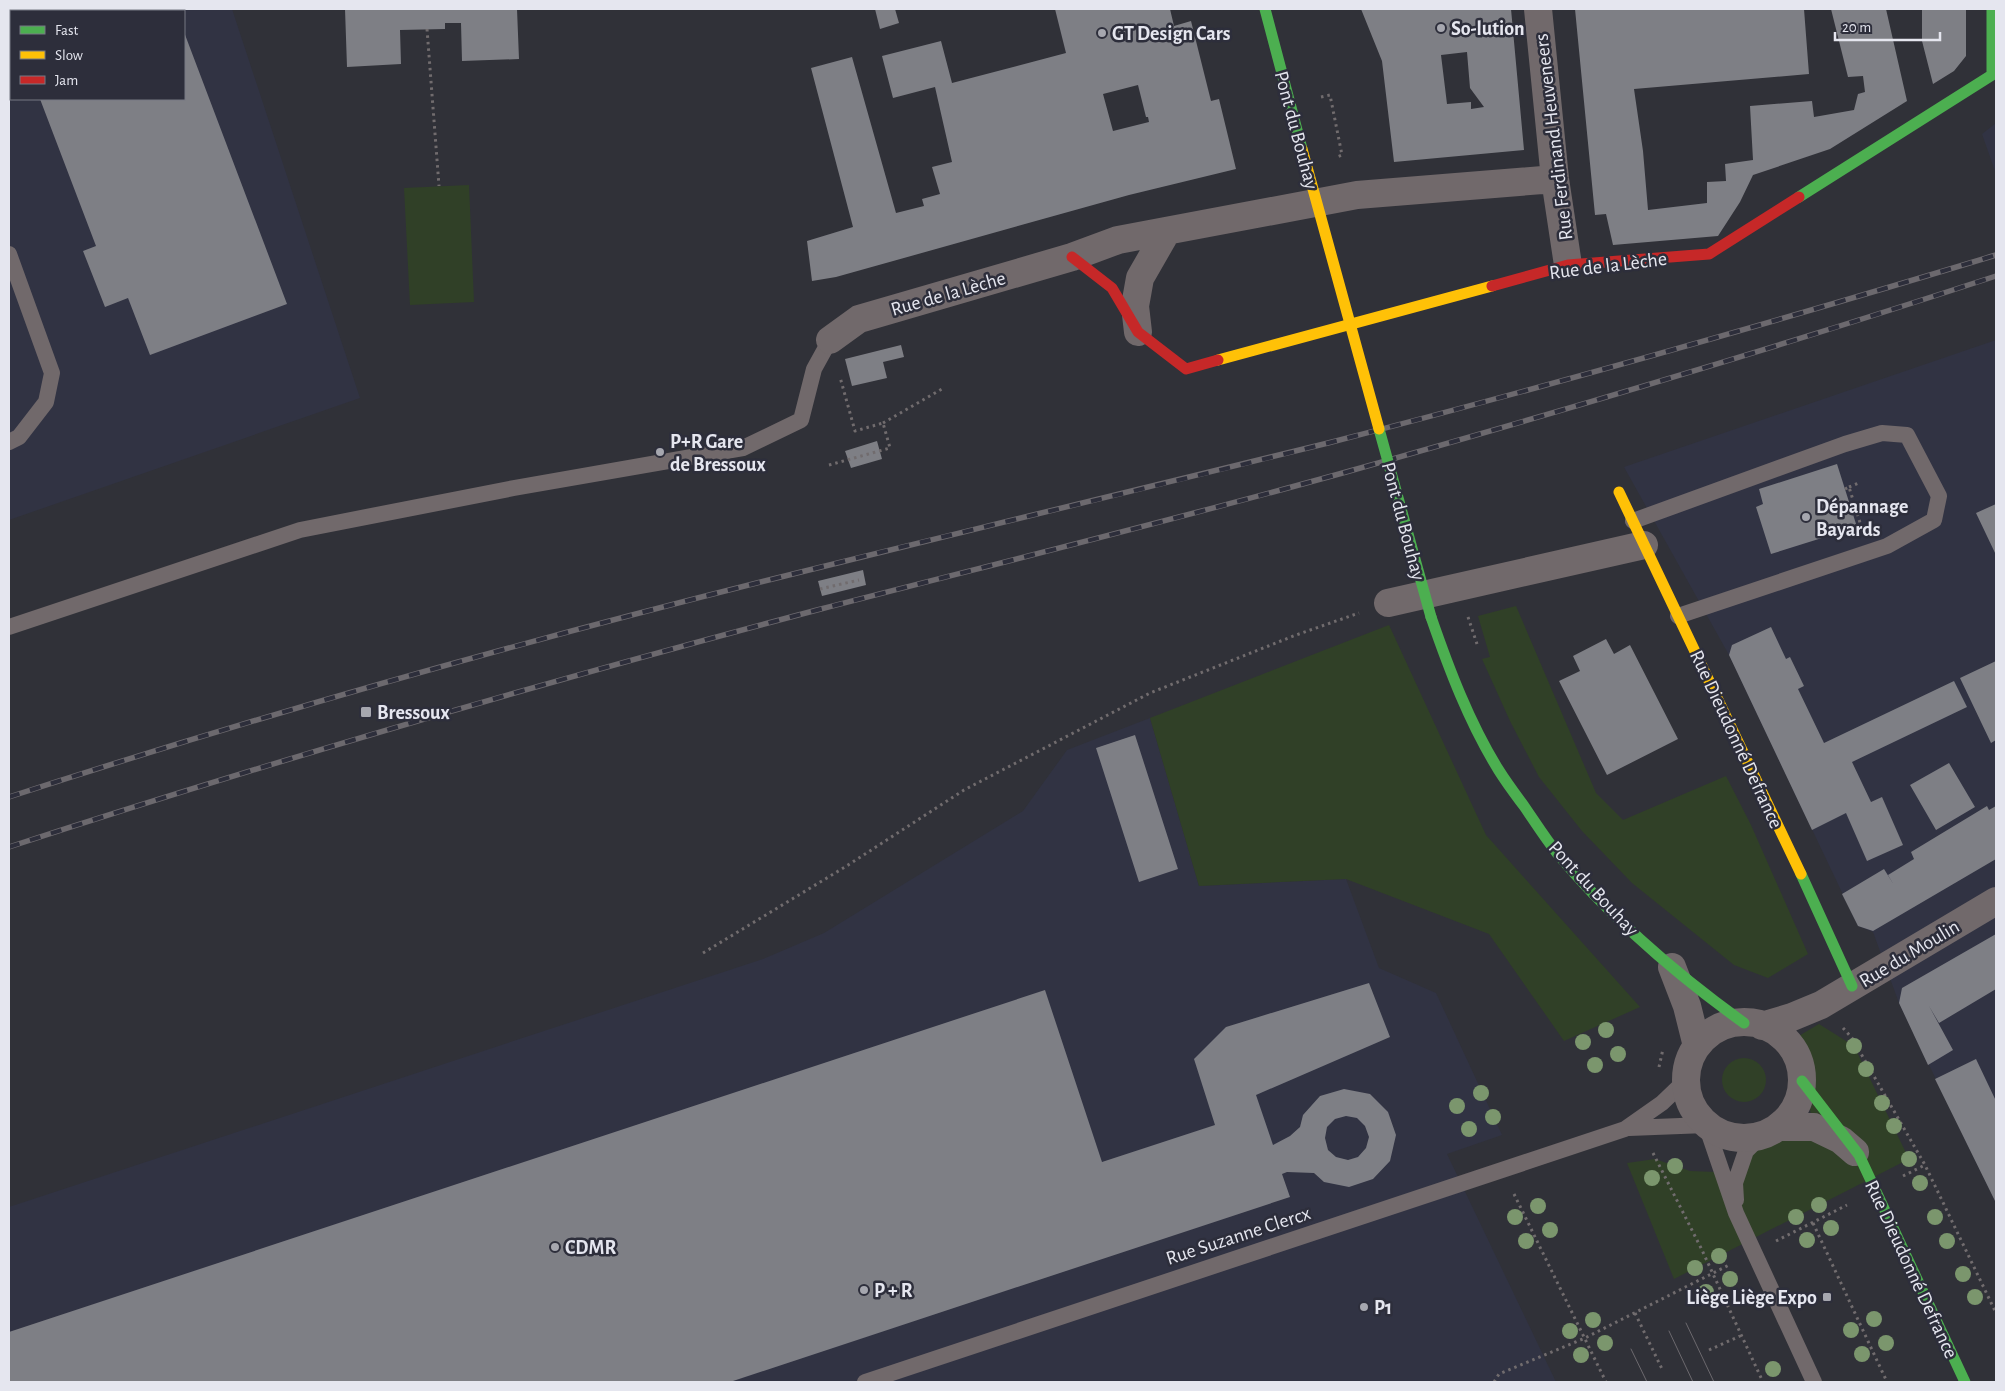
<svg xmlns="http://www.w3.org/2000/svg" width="2005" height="1391" viewBox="0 0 2005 1391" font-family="'Alegreya Sans',sans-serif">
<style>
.built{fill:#313343;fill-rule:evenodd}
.green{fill:#304027}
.building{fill:#7e7f85;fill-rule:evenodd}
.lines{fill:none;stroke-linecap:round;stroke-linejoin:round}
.path{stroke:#716c6e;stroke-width:3;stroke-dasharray:2.5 4;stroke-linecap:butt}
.lane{stroke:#71696b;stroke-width:16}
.street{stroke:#71696b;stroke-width:28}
.fast{stroke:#4caf50;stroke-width:11}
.slow{stroke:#ffc107;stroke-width:11}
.jam{stroke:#c62828;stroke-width:11}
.tram{stroke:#6c696e;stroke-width:1}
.rail-casing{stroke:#6c696e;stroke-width:5.5}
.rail{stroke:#2d2e3b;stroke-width:4;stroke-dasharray:11;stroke-linecap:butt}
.fast-bridge{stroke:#4caf50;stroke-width:11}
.slow-bridge{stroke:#ffc107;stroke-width:11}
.tree{fill:#7b966d}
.poi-dot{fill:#a6a7af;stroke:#2d2e3b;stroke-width:2}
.labels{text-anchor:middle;stroke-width:5;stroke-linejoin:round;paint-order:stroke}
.poi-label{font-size:20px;font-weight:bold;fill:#e5e6ef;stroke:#2d2e3b;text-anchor:start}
.street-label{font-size:20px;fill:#e5e6ef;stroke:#2d2e3b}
</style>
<rect width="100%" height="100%" fill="#303138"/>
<path class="built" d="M9,9H232L360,398L9,520ZM11,11H184V99H11Z
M1996,123V174L1982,134Z
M1996,340V1203L1899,1003L1873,932L1858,926L1729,655L1624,467Z
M1150,718L1199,886L1346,879L1379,968L1436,993L1502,1135L1447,1154L1556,1382H9V1207L763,959L824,933L1023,811L1067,750Z"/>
<path class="green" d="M469,185L474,302L410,305L404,188Z
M1516,606L1596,793L1623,820L1726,776L1751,825L1808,954L1768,978L1734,965L1632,883L1582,831L1539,777L1510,721L1482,659L1490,657L1478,616Z
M1389,625L1486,835L1640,1007L1564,1041L1489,934L1346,879L1199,886L1150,718Z
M1819,1024L1854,1046L1909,1159L1674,1279L1627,1163L1655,1159L1690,1171L1715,1172L1735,1183L1762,1135L1814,1127L1799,1062L1791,1047L1797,1037Z
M1722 1080a22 22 0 1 1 44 0a22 22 0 1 1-44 0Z"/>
<path class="building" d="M68,9H176L177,11H69Z
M345,9H517L519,59L462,61L461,23H445V29L400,30L401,64L347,67Z
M875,9H895L899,23L880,29Z
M1055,9H1170L1174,26L1191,21L1211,101L1219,99L1236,169L1129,195L836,277L812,281L807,241L853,227L811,68L852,57L896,213L924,206L922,199L940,194L932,167L952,162L935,87L893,98L882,56L941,41L952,83L1066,53ZM1138,85L1146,117H1148L1149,122L1113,131L1103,94Z
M1361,9H1511L1524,150L1394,162L1382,61ZM1467,52L1470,88L1484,107L1471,109V102L1447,104L1441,55Z
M1575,9H1804L1809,74L1634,89L1643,151L1648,210L1707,203V182L1726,181L1725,164L1753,160L1750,106L1812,101L1814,117L1854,110L1858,94L1865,92L1863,76L1848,77L1831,9H1886L1907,101L1830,149L1753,175L1740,202L1718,236L1613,245L1606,214L1595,215Z
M1922,9H1966V56L1954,71L1933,84L1922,41Z
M184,32L287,304L150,355L128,298L105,307L83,251L96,246L40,99H184Z
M901,345L904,357L883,362L887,378L852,386L845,359Z
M877,441L882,459L851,468L845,451Z
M1837,464L1857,527L1771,554L1756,507L1763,504L1759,489Z
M1996,504V555L1976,513Z
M863,570L866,585L822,596L818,581Z
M1771,627L1786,659L1790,657L1804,686L1798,689L1824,743L1954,681L1967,707L1852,762L1871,802L1882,797L1903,845L1867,861L1846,813L1812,830L1729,655L1732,645Z
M1606,639L1614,654L1630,645L1678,739L1607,775L1559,681L1580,671L1573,656Z
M1996,661V740L1991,743L1960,678Z
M1135,735L1178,869L1139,882L1096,748Z
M1949,763L1975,807L1936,830L1910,785Z
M1987,806L1989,810L1996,806V859L1873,931L1858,926L1842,894L1884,869L1894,885L1888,875L1914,859L1911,852Z
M1996,934V989L1939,1023L1929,1006L1953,1050L1928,1065L1899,1003L1902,988Z
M1369,983L1390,1037L1256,1095L1273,1145L1290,1136L1300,1127L1303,1115L1320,1096L1344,1089L1370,1094L1388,1112L1396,1135L1390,1161L1373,1179L1349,1187L1324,1182L1314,1173L1287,1172L1282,1174L1290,1197L730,1382H9V1332L1045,990L1102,1162L1215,1125L1194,1059L1226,1027ZM1346,1116L1357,1118L1365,1126L1369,1137L1366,1148L1358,1157L1348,1160L1336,1157L1328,1150L1325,1138L1327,1127L1335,1119Z
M1976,1059L1996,1101V1203L1935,1079Z"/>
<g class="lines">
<path class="path" d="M427,29L439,186
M1321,97L1330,95L1342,155L1337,157
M883,423L942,389
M829,465L890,448L883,423L855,431L840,377
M1849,487L1861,482
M1845,489L1849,487L1861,526
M820,589L859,580
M1468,617L1478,647
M703,953L845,867L964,790L1150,693L1296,635L1359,613
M1843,1028L1852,1038L1925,1165L1996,1313
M1659,1067L1663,1049
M1653,1153L1701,1248L1763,1382
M1903,1176L1925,1165
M1514,1194L1606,1382
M1813,1223L1887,1382
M1776,1241L1847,1205
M1635,1313L1662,1369
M1709,1350L1740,1336
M1494,1382L1499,1374L1585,1338L1731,1264"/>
<path class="lane" d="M9,254L52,373L46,402L19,437L9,442
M1633,521L1845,444L1882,433L1907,435L1939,496L1934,520L1887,546L1678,616
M9,627L300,530L514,488L743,448L801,420L814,369L830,340
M1629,1128L1706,1125L1736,1213L1814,1382
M1736,1200L1735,1183L1746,1151L1762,1135
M865,1382L1625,1129L1662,1103L1686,1080"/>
<path class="street" d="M1538,9L1555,179L1568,265
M1138,332L1135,306L1140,278L1167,231
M830,340L859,319L1072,257L1118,240L1357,195L1555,179
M1388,603L1644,545
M1672,967L1687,1006L1697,1046
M1686 1080a58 58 0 1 1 116 0a58 58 0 1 1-116 0Z
M1762,1026L1792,1017L1821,1005L1996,901
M1778,1127H1814L1841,1140L1855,1152"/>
<path class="fast" d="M1265,9L1302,149
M1799,197L1992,75V9
M1431,617C1449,669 1469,722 1498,769C1506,782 1515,794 1524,806C1535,822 1545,838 1557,853C1611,918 1676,974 1744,1023
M1801,874L1852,986
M1802,1081L1859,1155L1965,1382"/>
<path class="slow" d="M1218,360L1492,286
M1619,492L1801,874"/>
<path class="jam" d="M1072,257L1112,288L1138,332L1186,369L1218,360
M1492,286L1568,265L1709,254L1799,197"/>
<path class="tram" d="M1686,1323L1714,1382
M1669,1331L1693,1382
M1631,1349L1647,1382"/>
<g class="rail-casing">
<path id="rail" d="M9,797C271,712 538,637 805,571C979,527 1155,487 1328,443C1553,385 1775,322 1996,255
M9,847C276,760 545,682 817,610C991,565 1166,522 1339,474C1560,412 1779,347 1996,276"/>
</g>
<use href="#rail" class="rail"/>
<path class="fast-bridge" d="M1379,429L1431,617"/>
<path class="slow-bridge" d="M1302,149L1379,429"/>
</g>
<g class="tree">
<circle cx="1606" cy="1030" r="8"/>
<circle cx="1583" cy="1042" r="8"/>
<circle cx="1854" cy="1046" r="8"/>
<circle cx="1618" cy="1054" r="8"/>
<circle cx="1595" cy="1065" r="8"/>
<circle cx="1866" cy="1069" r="8"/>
<circle cx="1481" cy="1093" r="8"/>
<circle cx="1882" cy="1103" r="8"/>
<circle cx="1457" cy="1106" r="8"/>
<circle cx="1493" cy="1117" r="8"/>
<circle cx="1894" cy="1126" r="8"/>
<circle cx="1469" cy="1129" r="8"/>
<circle cx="1909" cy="1159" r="8"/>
<circle cx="1675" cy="1166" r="8"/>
<circle cx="1652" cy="1178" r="8"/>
<circle cx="1920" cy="1183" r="8"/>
<circle cx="1819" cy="1205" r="8"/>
<circle cx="1538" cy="1206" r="8"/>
<circle cx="1515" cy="1217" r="8"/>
<circle cx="1796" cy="1217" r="8"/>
<circle cx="1935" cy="1217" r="8"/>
<circle cx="1831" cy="1228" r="8"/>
<circle cx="1550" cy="1230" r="8"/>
<circle cx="1807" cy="1240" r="8"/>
<circle cx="1526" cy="1241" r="8"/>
<circle cx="1947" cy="1241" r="8"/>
<circle cx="1719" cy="1256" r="8"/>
<circle cx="1695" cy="1268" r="8"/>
<circle cx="1963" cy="1274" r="8"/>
<circle cx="1730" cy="1279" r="8"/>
<circle cx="1706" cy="1292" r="8"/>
<circle cx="1975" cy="1297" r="8"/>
<circle cx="1874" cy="1319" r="8"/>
<circle cx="1593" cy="1320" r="8"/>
<circle cx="1851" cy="1330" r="8"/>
<circle cx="1570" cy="1331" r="8"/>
<circle cx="1605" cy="1343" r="8"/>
<circle cx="1886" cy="1343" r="8"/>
<circle cx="1862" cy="1354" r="8"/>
<circle cx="1581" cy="1355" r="8"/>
<circle cx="1773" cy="1369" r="8"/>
</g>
<g class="poi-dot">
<circle cx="1441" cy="28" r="5"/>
<circle cx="1102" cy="33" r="5"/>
<circle cx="660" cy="452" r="5"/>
<circle cx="1806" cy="517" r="5"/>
<rect x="360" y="706" width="12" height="12" rx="2.5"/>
<circle cx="555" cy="1247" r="5"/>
<circle cx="864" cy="1290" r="5"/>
<rect x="1822" y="1292" width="10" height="10" rx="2.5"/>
<circle cx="1364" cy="1307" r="5"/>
</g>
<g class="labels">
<g class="poi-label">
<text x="1451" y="35">So-lution</text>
<text x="1112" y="40">GT Design Cars</text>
<text x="670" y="448">P+R Gare<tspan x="670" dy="23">de Bressoux</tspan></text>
<text x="1816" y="513">Dépannage<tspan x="1816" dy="23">Bayards</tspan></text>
<text x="377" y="719">Bressoux</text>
<text x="565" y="1254">CDMR</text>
<text x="874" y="1297">P + R</text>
<text x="1817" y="1304" text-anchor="end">Liège Liège Expo</text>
<text x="1374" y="1314">P1</text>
</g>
<g class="street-label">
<text transform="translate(1297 130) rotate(75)" y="7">Pont du Bouhay</text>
<text transform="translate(1553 137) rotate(-97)" y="7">Rue Ferdinand Heuveneers</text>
<text transform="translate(1608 265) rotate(-7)" y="7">Rue de la Lèche</text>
<text transform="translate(948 293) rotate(-16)" y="7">Rue de la Lèche</text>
<text transform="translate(1404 521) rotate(75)" y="7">Pont du Bouhay</text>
<text transform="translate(1737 739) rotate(65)" y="7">Rue Dieudonné Defrance</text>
<text transform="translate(1594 888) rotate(47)" y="7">Pont du Bouhay</text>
<text transform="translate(1909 953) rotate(-31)" y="7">Rue du Moulin</text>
<text transform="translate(1238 1235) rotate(-18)" y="7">Rue Suzanne Clercx</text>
<text transform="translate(1912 1269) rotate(65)" y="7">Rue Dieudonné Defrance</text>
</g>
</g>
<rect width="2005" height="1391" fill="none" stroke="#e5e6ef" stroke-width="20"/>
<rect x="10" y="10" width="175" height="90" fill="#2d2e3b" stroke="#777883"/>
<rect x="20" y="26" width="25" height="8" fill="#4caf50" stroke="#777883"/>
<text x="55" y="35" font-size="15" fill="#e5e6ef">Fast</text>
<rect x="20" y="51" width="25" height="8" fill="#ffc107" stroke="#777883"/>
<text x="55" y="60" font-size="15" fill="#e5e6ef">Slow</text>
<rect x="20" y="76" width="25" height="8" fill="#c62828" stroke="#777883"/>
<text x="55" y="85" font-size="15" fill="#e5e6ef">Jam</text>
<path d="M1835 32v8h105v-8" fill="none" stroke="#e5e6ef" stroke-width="2.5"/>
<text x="1842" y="32" font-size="15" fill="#e5e6ef" stroke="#2d2e3b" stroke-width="4" paint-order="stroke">20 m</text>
</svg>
